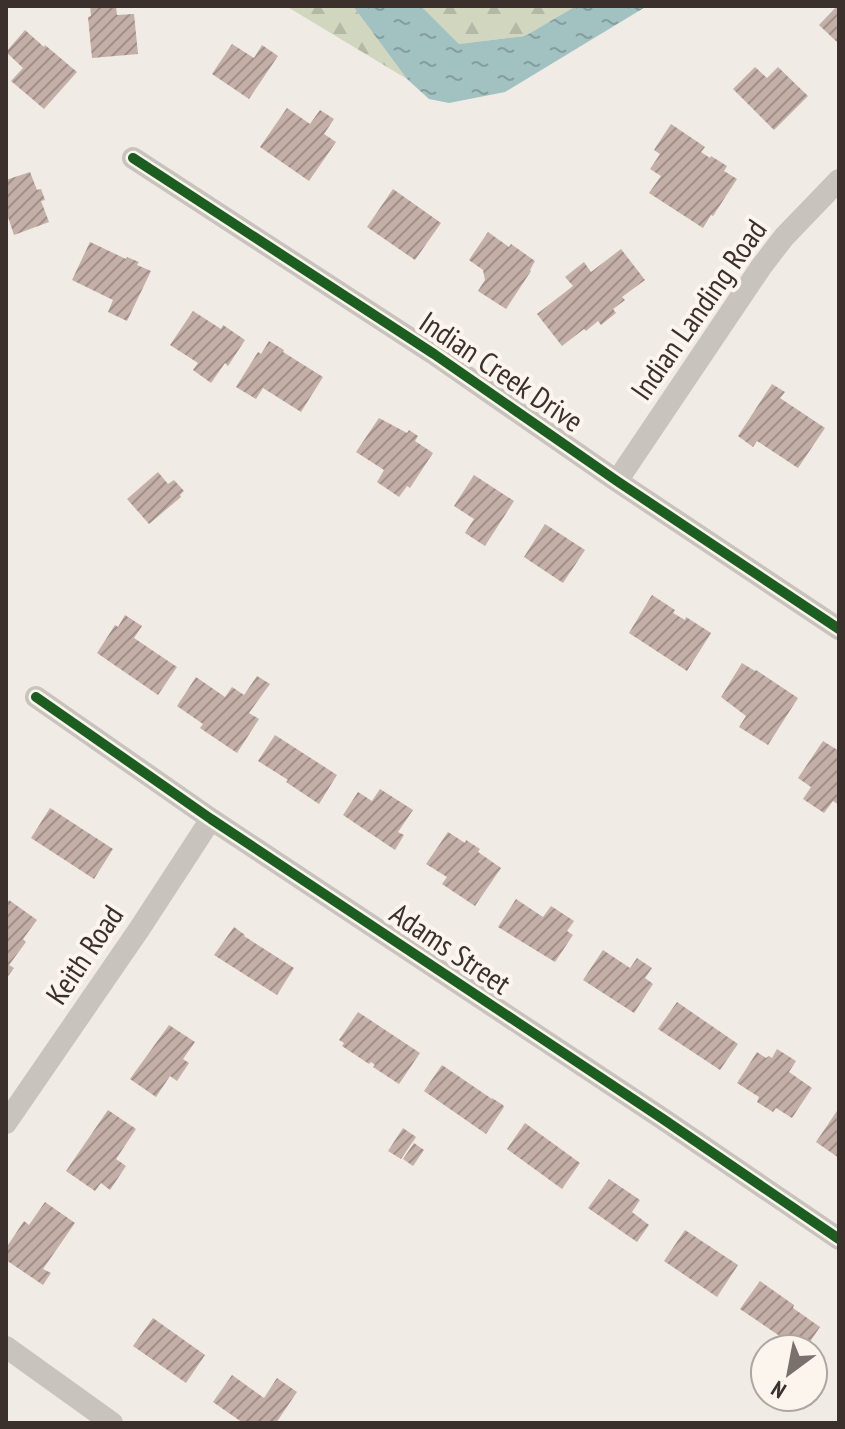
<svg xmlns="http://www.w3.org/2000/svg" width="845" height="1429" viewBox="0 0 845 1429" font-family="'PT Sans Narrow',sans-serif">
<style>
.forest{fill:url(#forest-firs)}
.water{fill:url(#water-ripples)}
.building{fill:url(#building-hatch)}
.lines{fill:none;stroke-linecap:round;stroke-linejoin:round}
.street{stroke:#c9c3be;stroke-width:22}
.cycleway-casing{stroke:#fbf5ee;stroke-width:15}
.cycleway{stroke:#1b5e20;stroke-width:10}
.labels{text-anchor:middle;stroke-width:8;stroke-linejoin:round;paint-order:stroke}
.street-label{font-size:30px;fill:#3b302b;stroke:#fbf5ee}
</style>
<defs>
<pattern id="forest-firs" width="22" height="20" patternUnits="userSpaceOnUse" patternTransform="scale(2)"><rect width="22" height="20" fill="#d1d6bf"/><path d="M5 1l3.5 6h-7zM16 11l3.5 6h-7z" fill="#b4b8a4"/></pattern>
<pattern id="water-ripples" width="26" height="14" patternUnits="userSpaceOnUse" patternTransform="scale(2)"><rect width="26" height="14" fill="#a1c2c1"/><path d="M2 4q2-2 4 0t4 0M15 11q2-2 4 0t4 0" fill="none" stroke="#849e9d"/></pattern>
<pattern id="building-hatch" width="6" height="6" patternUnits="userSpaceOnUse" patternTransform="scale(2)"><rect width="6" height="6" fill="#c3afa7"/><path d="M-1 1l2-2M0 6l6-6M5 7l2-2" fill="none" stroke="#a08f88"/></pattern>
</defs>
<rect width="100%" height="100%" fill="#f0ebe5"/>
<path class="forest" d="M286,6H353L407,79Z
M421,6H576L525,36L459,44Z"/>
<path class="water" d="M353,6H421L459,44L525,36L576,6H647L505,92L449,103L429,99L407,79Z"/>
<path class="building" d="M90,6H116L117,15L134,14L138,54L92,58L88,17L91,16Z
M837,6H839V44L819,25Z
M25,30L44,47L45,45L77,72L44,109L11,81L23,68L6,52Z
M232,44L254,58L262,45L278,56L249,99L212,74Z
M755,67L767,78L778,67L808,96L774,130L733,89Z
M287,108L310,124L320,110L334,119L324,134L336,142L309,181L260,147Z
M671,124L705,147L701,152L710,158L711,156L727,166L724,171L737,179L713,216L711,215L703,228L649,193L661,176L650,169L660,154L654,150Z
M30,172L37,190L41,189L45,200L41,201L49,222L14,235L6,211V180Z
M393,189L441,223L415,260L367,227Z
M488,232L509,247L511,244L535,261L530,270L531,271L506,309L478,291L485,280L483,270L469,260Z
M90,242L126,259L127,257L139,262L137,265L151,271L127,321L108,312L113,300L72,280Z
M621,249L645,280L622,297L625,300L613,309L616,313L601,325L598,321L586,331L584,329L562,346L537,314L573,286L565,277L584,262L591,272Z
M193,311L221,329L223,325L245,340L228,366L225,363L211,383L193,370L198,363L170,345Z
M269,341L284,350L283,352L323,377L301,412L263,388L256,399L236,387L258,352L261,354Z
M772,384L785,392L780,398L825,428L798,468L757,441L753,447L738,436Z
M379,418L407,433L409,430L418,436L415,441L433,453L410,488L407,486L399,497L377,482L384,470L356,452Z
M158,472L168,484L174,480L184,491L180,495L181,497L149,524L127,499Z
M474,475L514,501L485,546L465,533L474,519L454,506Z
M545,524L585,550L563,583L524,557Z
M652,595L675,610L673,613L685,620L686,617L711,633L687,671L629,633Z
M125,615L142,626L134,638L177,667L158,695L97,653L115,625L118,627Z
M742,663L755,671L756,670L798,698L768,745L739,727L746,716L721,697Z
M257,676L270,684L249,713L259,719L237,753L200,728L203,724L177,706L196,677L225,697L232,687L244,695Z
M275,735L337,775L319,804L286,782L288,780L258,761Z
M823,741L839,751V805L833,801L824,813L803,799L811,787L798,778Z
M380,789L413,810L398,832L404,835L395,850L343,815L358,792L372,801Z
M50,808L113,849L94,879L31,838Z
M448,832L465,843L466,840L480,849L478,852L501,868L475,906L442,884L447,877L426,864Z
M516,899L543,917L551,906L574,921L567,931L573,935L555,962L498,927Z
M9,900L37,920L23,939L26,942L9,965L14,968L6,979V905Z
M234,927L245,935L244,936L294,968L277,995L214,955Z
M603,950L630,968L637,958L652,968L645,978L653,984L634,1013L583,980Z
M677,1002L738,1044L720,1070L658,1029Z
M358,1012L420,1053L399,1084L373,1067L375,1065L371,1062L369,1064L342,1046L344,1043L339,1040Z
M169,1025L195,1042L183,1059L189,1063L177,1081L170,1076L156,1097L130,1079Z
M777,1049L796,1061L789,1072L812,1088L792,1118L776,1108L773,1112L757,1102L759,1097L737,1083L757,1052L766,1058L769,1056L772,1058Z
M442,1065L492,1099V1098L503,1105L504,1107L486,1134L424,1091Z
M839,1108V1158L816,1142Z
M108,1110L136,1129L116,1159L126,1166L110,1190L101,1183L95,1191L66,1171Z
M525,1123L580,1163L562,1189L507,1149Z
M403,1128L416,1137L401,1159L388,1151Z
M414,1143L424,1150L413,1166L403,1159Z
M609,1179L640,1200L632,1212L649,1225L637,1242L588,1208Z
M45,1202L75,1223L43,1269L51,1273L43,1285L6,1260V1248L24,1221L29,1225Z
M685,1230L738,1265L717,1297L664,1261Z
M760,1281L794,1305L793,1308L820,1327L805,1349H799L740,1309Z
M153,1318L205,1355L186,1383L133,1346Z
M232,1375L264,1398L277,1378L297,1392L276,1423H243L213,1402Z"/>
<g class="lines">
<path class="street" d="M133,158L434,354L617,481L839,629
M617,481L761,267L784,237L839,180
M36,697L211,819L663,1119L839,1239
M6,1123L140,928L211,819
M6,1347L112,1423"/>
<g class="cycleway-casing">
<path id="cycleway" d="M133,158L434,354L617,481L839,629
M36,697L211,819L663,1119L839,1239"/>
</g>
<use href="#cycleway" class="cycleway"/>
</g>
<g class="labels">
<g class="street-label">
<text transform="translate(699 310) rotate(-55)" y="10">Indian Landing Road</text>
<text transform="translate(501 372) rotate(34)" y="10">Indian Creek Drive</text>
<text transform="translate(450 949) rotate(34)" y="10">Adams Street</text>
<text transform="translate(85 955) rotate(-56)" y="10">Keith Road</text>
</g>
</g>
<rect width="845" height="1429" fill="none" stroke="#3b302b" stroke-width="16"/>
<g transform="translate(789 1373) rotate(212)"><circle r="38" fill="#fbf5ee" stroke="#aea6a0" stroke-width="2"/>
<path d="M0-6L14 30L0 20L-14 30Z" fill="#7a716c"/>
<text y="-12" font-size="22" font-weight="bold" text-anchor="middle" fill="#3b302b">N</text>
</g>
</svg>
